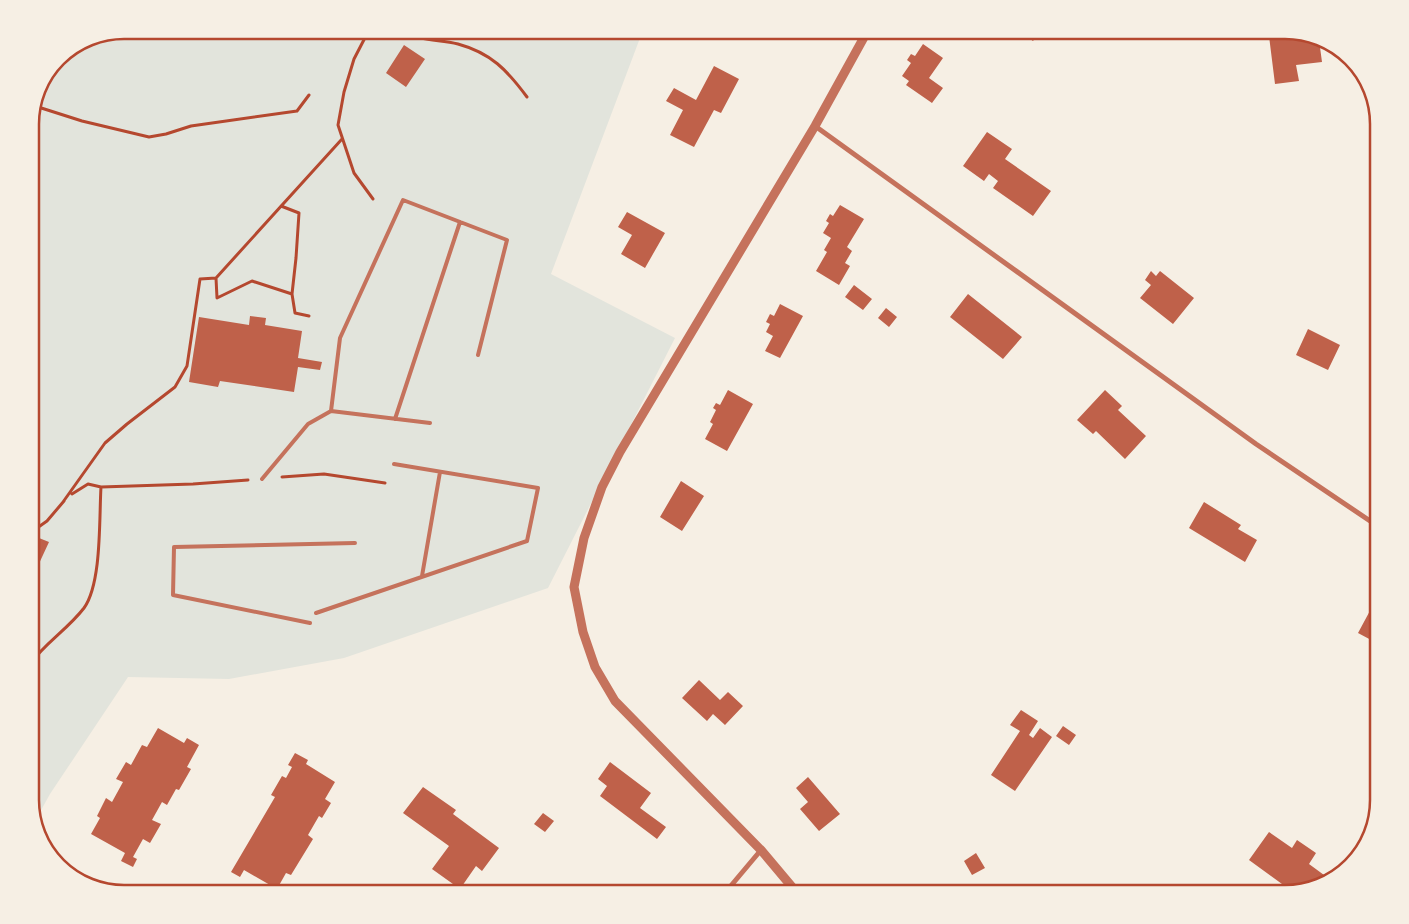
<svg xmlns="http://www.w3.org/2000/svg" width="1409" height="924" viewBox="0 0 1409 924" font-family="'Source Serif 4',serif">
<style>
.green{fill:#e2e4dc}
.building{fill:#bf614a}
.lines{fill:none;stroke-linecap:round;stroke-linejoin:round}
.path{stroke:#b5482f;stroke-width:3}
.service{stroke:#c5725c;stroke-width:4}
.minor{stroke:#c5725c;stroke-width:5}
.tertiary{stroke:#c5725c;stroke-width:9}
.rim{fill:none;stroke:#b5482f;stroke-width:2.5}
</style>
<rect width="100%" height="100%" fill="#f6efe4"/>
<path class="green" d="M123,30H639L640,38L551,274L675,338L548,588L344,658L229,679L128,677L50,794L35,821L30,806V118L58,57L88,37Z"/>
<path class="building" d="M1024,30H1041L1033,41L1022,33Z
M1295,33L1319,40L1322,62L1296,65L1299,81L1275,84L1269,36Z
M923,44L943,58L929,78L943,88L932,103L906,85L909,81L902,76L911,63L907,60L911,54L915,56Z
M404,45L425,59L406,87L386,73Z
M714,66L739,79L721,113L714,110L694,147L670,135L683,110L666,101L674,88L696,100Z
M987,132L1012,149L1005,159L1051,191L1033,216L993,188L998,181L989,174L984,181L963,166Z
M840,205L864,219L847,247L852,251L845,263L850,266L839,285L816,271L827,252L824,250L831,238L823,233L829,223L826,221L830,214L833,216Z
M627,212L665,233L645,268L621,254L632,235L618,227Z
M1151,271L1156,276L1160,271L1194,298L1173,324L1140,298L1151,285L1145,280Z
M854,285L872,299L863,310L845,297Z
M968,294L1022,337L1003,359L950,317Z
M780,304L803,316L780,358L765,351L773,336L766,332L770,324L766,322L770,314L774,316Z
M886,308L897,317L889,327L878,318Z
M250,316L266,318L265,325L302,331L298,358L322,362L320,370L298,367L294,392L220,381L218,387L189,382L199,317L249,325Z
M1308,329L1340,345L1328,370L1296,355Z
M728,390L753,404L727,451L705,439L713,424L710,422L716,410L713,408L716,403L720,405Z
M1105,390L1122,406L1118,410L1146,436L1125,459L1096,431L1093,434L1077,420Z
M681,481L704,496L682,531L660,517Z
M1204,502L1241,525L1238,529L1257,540L1245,562L1189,528Z
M34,536L49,542L30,583V545Z
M1379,594V630L1373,641L1358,633Z
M699,680L720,700L728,692L743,706L725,725L713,714L707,721L682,698Z
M1021,710L1038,721L1029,735L1033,738L1040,728L1052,737L1015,791L991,775L1020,731L1010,725Z
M1063,726L1076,735L1069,745L1056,736Z
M158,728L184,743L187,738L199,745L187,767L191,769L179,790L176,789L167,805L162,802L152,820L161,824L150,843L143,839L133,857L137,859L133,867L121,861L125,853L91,834L100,818L97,816L106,798L112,802L123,782L116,779L126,762L131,765L142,745L147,747Z
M295,753L308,760L306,764L335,782L325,799L331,803L322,818L319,816L308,835L313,839L291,875L286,873L277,889L244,870L240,877L231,872L275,797L271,795L282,776L286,778L292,767L288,765Z
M610,762L651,793L640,808L666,827L657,839L600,796L607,786L598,779Z
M808,777L840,814L819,831L800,809L808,802L796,788Z
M423,787L456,810L453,814L499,848L482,871L476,866L460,889L432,869L449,846L403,813Z
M543,813L554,821L545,832L534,824Z
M1269,832L1292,848L1297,840L1316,853L1309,864L1324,875L1321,879L1327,883L1287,894L1279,887L1282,884L1249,860Z
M976,853L985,868L972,875L964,861Z"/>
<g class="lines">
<path class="path" d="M369,30L354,59L344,92L338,125L354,173L373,199
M402,30C421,42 437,39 458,44C491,53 507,70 527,97
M35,106L82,121L149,137L166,134L191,126L297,111L309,95
M281,206L299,213L296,258L292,294
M216,278L217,298L252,281L292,294L295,313L309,316
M282,477L324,474L385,483
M72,494L88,484L101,487
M63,502L105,443L127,424L175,387L187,366L200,279L216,278L342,139
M30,533L47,521L64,501
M30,664C45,643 68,629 84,608C102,583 99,518 101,487L193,484L248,480"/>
<path class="service" d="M395,419L460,222
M430,423L331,411L340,338L403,200L507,240L478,355
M262,479L308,424L331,411
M422,576L440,472
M316,613L527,541L538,488L394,464
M310,623L173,595L174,547L355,543"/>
<path class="minor" d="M815,126L1256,444L1379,527
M724,894L761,850"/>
<path class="tertiary" d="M798,894L761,850L615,701L595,667L583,632L574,587L584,538L602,487L620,452L815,126L868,30"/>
</g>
<path d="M0 0H1409V924H0ZM124 39H1285A85 85 0 0 1 1370 124V800A85 85 0 0 1 1285 885H124A85 85 0 0 1 39 800V124A85 85 0 0 1 124 39Z" fill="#f6efe4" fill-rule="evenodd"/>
<path class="rim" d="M124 39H1285A85 85 0 0 1 1370 124V800A85 85 0 0 1 1285 885H124A85 85 0 0 1 39 800V124A85 85 0 0 1 124 39Z"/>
</svg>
